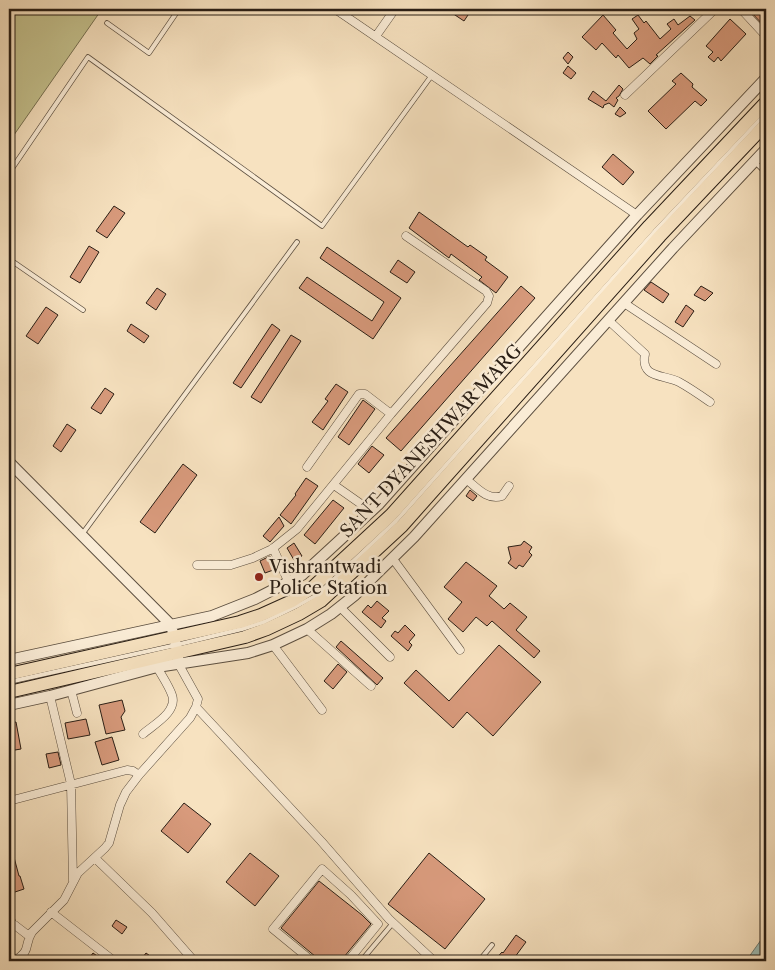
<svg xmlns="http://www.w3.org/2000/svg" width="775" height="970" viewBox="0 0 775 970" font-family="'Libre Caslon Text',serif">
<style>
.green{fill:#c4c18d;stroke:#767051}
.water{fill:#9dbdb5;stroke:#6f7d75}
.building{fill:#d89a7c;stroke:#291e15}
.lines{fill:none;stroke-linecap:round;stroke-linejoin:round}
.service-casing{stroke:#5c4f40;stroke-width:5.5}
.minor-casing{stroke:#5c4f40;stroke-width:9}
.tertiary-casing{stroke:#5c4f40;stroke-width:12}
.primary-casing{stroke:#291e15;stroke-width:14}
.service{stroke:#faecd6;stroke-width:4}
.minor{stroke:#faecd6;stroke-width:8}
.tertiary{stroke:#faecd6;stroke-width:10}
.primary{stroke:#f7e2c0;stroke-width:12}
.poi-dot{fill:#8f2418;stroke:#faecd6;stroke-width:2}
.labels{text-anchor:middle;stroke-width:5;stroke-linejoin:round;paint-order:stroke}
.street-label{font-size:18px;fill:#291e15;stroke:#faecd6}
.poi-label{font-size:18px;fill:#291e15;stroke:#faecd6;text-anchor:start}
</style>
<rect width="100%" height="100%" fill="#f7e2c0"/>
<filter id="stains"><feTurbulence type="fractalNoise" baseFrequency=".004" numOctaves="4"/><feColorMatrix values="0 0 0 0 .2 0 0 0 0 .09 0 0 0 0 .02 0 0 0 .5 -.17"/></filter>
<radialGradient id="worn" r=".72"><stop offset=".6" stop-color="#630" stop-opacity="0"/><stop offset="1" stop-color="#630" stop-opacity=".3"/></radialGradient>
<path class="green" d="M9,9H102L9,142Z"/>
<path class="water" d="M766,933V961H746Z"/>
<path class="building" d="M446,9H472L464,21Z
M748,9H766V28Z
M603,15L616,30L613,33L627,49L637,39L634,33L639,29L632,19L638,15L644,23L646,21L660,39L671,29L667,24L674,19L678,25L690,16L695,20L656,55L658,56L650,64L643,58L629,68L618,55L616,58L602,43L596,50L582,37Z
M730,19L746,34L721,61L718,57L714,62L708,57L713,52L706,46Z
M568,52L573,57L568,64L563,58Z
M568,66L576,73L571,79L563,73Z
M681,73L693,84L692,87L707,100L701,106L695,101L666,129L648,111L676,84L672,81Z
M619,85L623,89L619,96L616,98L618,100L614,107L609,103L604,105L603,108L588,99L593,91L606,101Z
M620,107L626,113L620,117L615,114Z
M613,154L634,172L623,185L602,167Z
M114,206L125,213L107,238L96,231Z
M419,212L468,247L470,245L487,257L485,260L508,277L496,293L479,280L482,277L451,254L449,258L409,228Z
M89,246L99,252L80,283L70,277Z
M327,247L401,298L373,339L299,288L307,277L372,321L384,302L320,258Z
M398,260L415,272L407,283L390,272Z
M651,282L669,294L663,303L644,290Z
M521,286L535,298L401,451L386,438Z
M701,286L713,293L705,301L694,295Z
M157,288L166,294L156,310L146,303Z
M686,305L694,311L683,327L675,322Z
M46,307L58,315L38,344L26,336Z
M131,324L149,336L144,343L127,331Z
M272,324L280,330L241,388L233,383Z
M291,335L301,341L261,403L251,397Z
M336,384L348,392L323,430L312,422L328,401L325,399Z
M105,388L114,394L101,414L91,408Z
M363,400L375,409L349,445L338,437Z
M67,424L76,430L61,452L53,446Z
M372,446L384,455L369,473L358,464Z
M183,464L197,475L155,533L140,522Z
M306,478L318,486L291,524L280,515L296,495L295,494Z
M470,490L477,496L473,501L466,496Z
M333,500L344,508L315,544L304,535Z
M279,517L284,526L270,542L263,536Z
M524,541L532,547L529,552L532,555L523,567L519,565L516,569L508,563L511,559L508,547L521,545Z
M294,543L302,556L294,560L287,548Z
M270,556L276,569L265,573L260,561Z
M466,562L497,586L489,596L504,609L510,603L527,617L516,630L540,651L534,658L492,621L487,626L476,617L463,632L448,619L462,602L444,587Z
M377,601L389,611L382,618L386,621L381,628L362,612L368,605L371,608Z
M405,625L415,635L409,642L412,645L408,651L391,636L395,631L398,633Z
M341,641L383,678L377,685L336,647Z
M499,645L541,682L493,736L467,712L453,728L404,683L416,670L449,701Z
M338,664L347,672L333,689L324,681Z
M122,700L125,711L121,717L125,730L106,734L99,705Z
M86,719L90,735L68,739L65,723Z
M16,722L21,749L9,751V723Z
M112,737L119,760L102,765L95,742Z
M58,752L61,765L49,768L46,754Z
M184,803L211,824L188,853L161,831Z
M11,846L19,876H20L24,889L9,894V847Z
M250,853L279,876L255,906L226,882Z
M429,853L485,899L445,949L388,904Z
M319,881L362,915L371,924L344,957L342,961H318L316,957L281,928Z
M116,920L127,927L122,934L112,926Z
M516,935L526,942L512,961H494L502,952L503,953Z
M93,953L104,961H87Z
M146,953L157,961H140Z"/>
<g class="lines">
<g class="service-casing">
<path id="service" d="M107,23L149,53L179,9
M756,163L766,173
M9,173L88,57L322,226L432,75
M9,259L83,310
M83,533L297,242
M9,682L176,645L242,629L264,622L295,607L317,595L396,521L655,231L766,113
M361,961L393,923
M479,961L492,945"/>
</g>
<g class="minor-casing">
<path id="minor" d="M335,9L637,215
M741,9L766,36
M376,36L395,9
M625,95L715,9
M624,303L716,364
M608,320L645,354C640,379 664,374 679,382C690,388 700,395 710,402
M307,467L359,394H365L391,414
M466,479C477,488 488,501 502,496L509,486
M334,485L371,511
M273,548L289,583
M393,559L460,650
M197,565H231L253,558L272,549L297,529L391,414L487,303L489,296L486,291L406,236
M340,607L390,657
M307,629L371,686
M273,645L322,710
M71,690L77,713
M50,696L71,784L73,881
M196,707L321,841L389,919L434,961
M143,734C153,725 178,712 172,695C169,686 162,676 157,667
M9,801L127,770L133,771L139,775
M95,858L152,913L194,961
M51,912L114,961
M9,916L12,923L29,936
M14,961C33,949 23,946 32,932L64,900L78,873L105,848L109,843L120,805L126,792L139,775L190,718L196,707L198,699L178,663
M312,961L273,929L322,869L351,895L378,924L348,961"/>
</g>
<g class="tertiary-casing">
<path id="tertiary" d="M9,462L171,625L178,653V660
M9,660L212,616L255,599L302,575L379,504L637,215L766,78
M9,705L50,696L157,667L248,653L273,645L307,629L331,614L355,595L414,537L673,248L766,149"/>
</g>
<g class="primary-casing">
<path id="primary" d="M9,674L240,622L261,615L292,601L312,588L391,515L649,226L766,102
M9,692L245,637L267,629L299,614L321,601L402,526L660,236L766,124"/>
</g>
<use href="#service" class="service"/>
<use href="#minor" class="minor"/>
<use href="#tertiary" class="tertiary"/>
<use href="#primary" class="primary"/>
</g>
<circle class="poi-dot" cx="259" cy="577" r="5"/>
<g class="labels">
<g class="street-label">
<text transform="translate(431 441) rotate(-47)" y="6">SANT DYANESHWAR MARG</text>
</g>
<g class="poi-label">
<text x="269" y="573">Vishrantwadi<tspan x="269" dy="21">Police Station</tspan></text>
</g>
</g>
<rect width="775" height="970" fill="none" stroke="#f7e2c0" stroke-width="30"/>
<rect x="10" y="10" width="755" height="950" fill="none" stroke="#291e15" stroke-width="2.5"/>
<rect x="15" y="15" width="745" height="940" fill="none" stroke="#291e15"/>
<rect width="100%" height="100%" filter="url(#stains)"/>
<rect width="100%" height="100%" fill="url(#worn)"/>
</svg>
